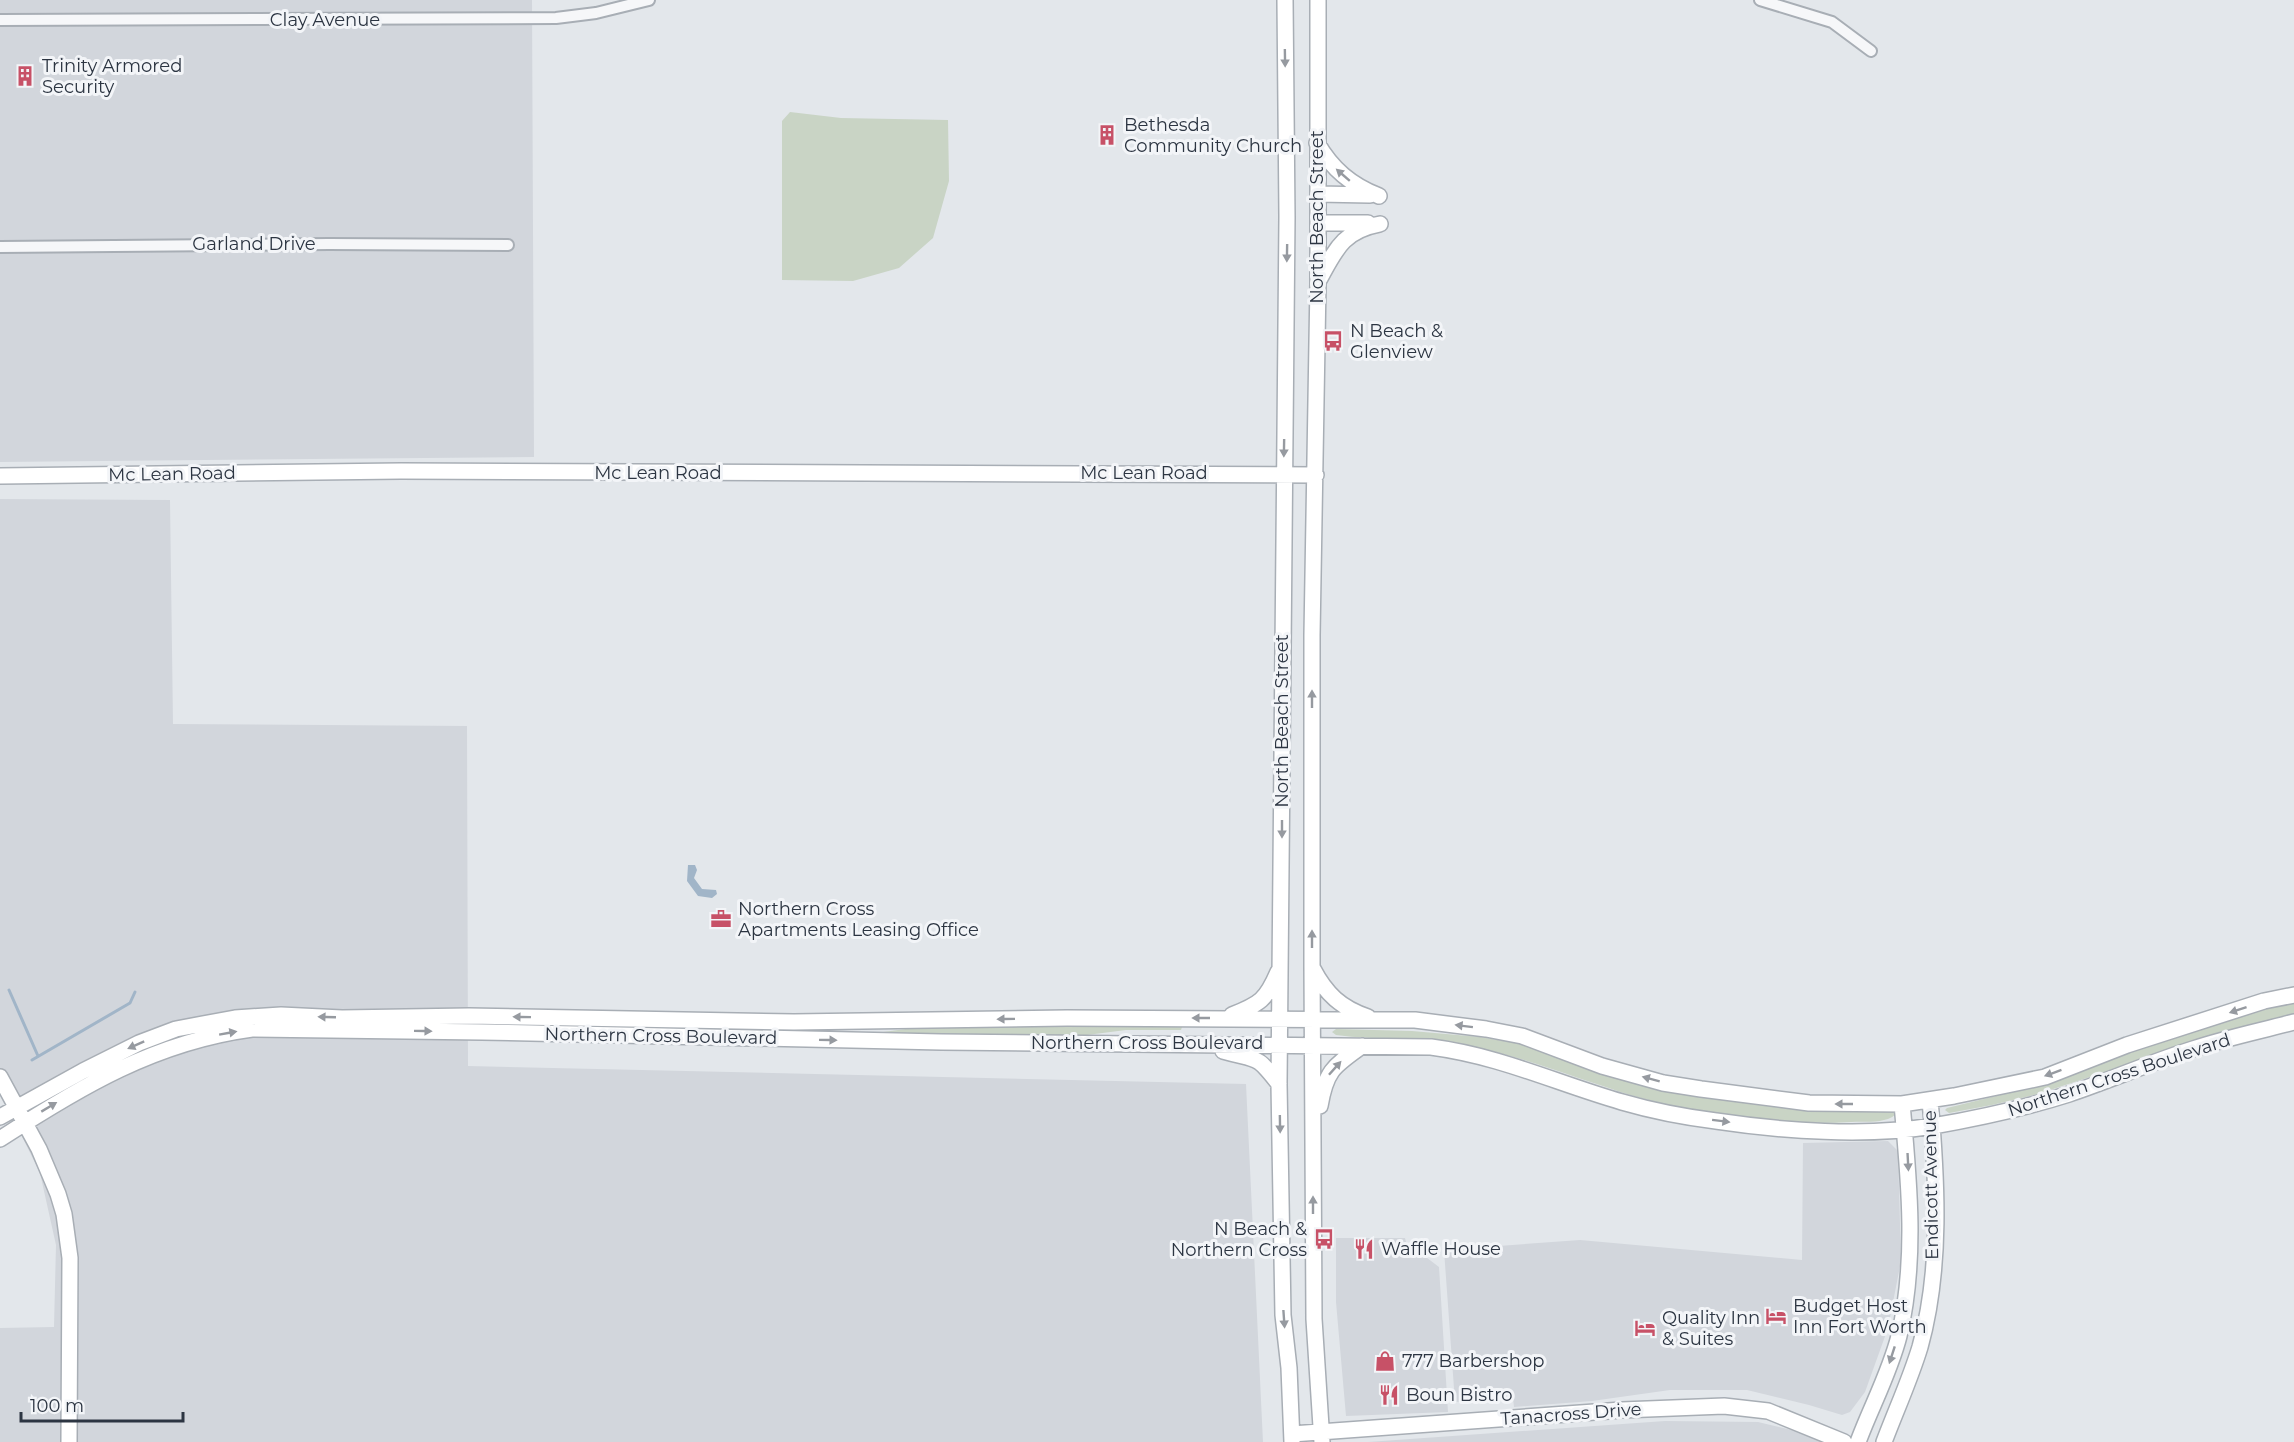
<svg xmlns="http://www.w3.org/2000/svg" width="2294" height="1442" viewBox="0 0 2294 1442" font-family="Montserrat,sans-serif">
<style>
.built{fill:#d2d6dc}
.green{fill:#c9d4c5}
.water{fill:#a1b5c8}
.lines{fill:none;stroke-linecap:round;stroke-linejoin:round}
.stream{stroke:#a1b5c8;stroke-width:3}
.street-casing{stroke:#a8aeb5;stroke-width:14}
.secondary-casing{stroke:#a8aeb5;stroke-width:18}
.street{stroke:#f6f7f9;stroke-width:10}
.secondary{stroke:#fff;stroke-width:15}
.oneway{fill:#969aa0}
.labels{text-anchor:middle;stroke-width:6;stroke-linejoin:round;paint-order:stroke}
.street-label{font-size:18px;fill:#2c3542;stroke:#f3f5f8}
.poi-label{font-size:18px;fill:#2c3542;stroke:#f3f5f8;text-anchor:start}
</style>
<rect width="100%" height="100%" fill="#e3e7eb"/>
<path class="built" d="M0,0H532L534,457L0,462Z
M0,499L170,500L173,724L467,726L468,1066L1246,1084L1263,1442H0V1328L54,1327L56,1245L40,1173L0,1092Z
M1888,1141L1898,1151L1901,1261L1888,1328L1865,1392L1850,1412L1842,1415L1809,1405L1747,1390H1670L1592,1401L1514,1407L1513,1398L1455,1402L1444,1250L1580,1240L1802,1260L1803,1143Z
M1336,1238H1405L1406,1242L1439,1267L1448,1412L1346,1416L1336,1302Z
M1665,1421L1758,1422L1808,1434L1826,1442H1368Z"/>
<path class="green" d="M790,112L841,118L948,120L949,181L933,238L899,268L853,281L782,280V121Z
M2294,1000V1015L2230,1031L2038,1094L1992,1105L1949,1113L1945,1110L1947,1108L2037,1086L2055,1076L2224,1018Z
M1183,1024L1181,1030H1126L1079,1036L883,1034V1032L921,1027Z
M1336,1029L1412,1031L1480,1037L1521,1044L1688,1094L1783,1108L1835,1110L1885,1108L1893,1112L1895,1115C1884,1124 1864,1121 1851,1122C1779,1126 1703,1116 1634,1096C1574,1078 1521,1055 1459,1044C1418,1036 1377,1041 1336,1035L1332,1032Z"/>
<path class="water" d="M688,865H695L697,870L694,878L702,889L716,890L717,894L712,898L698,896L687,881Z"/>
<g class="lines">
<path class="stream" d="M9,990L38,1056
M32,1060L130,1003L135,992"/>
<g class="street-casing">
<path id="street" d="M1760,0L1832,22L1871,51
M0,20L556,18L596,13L649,0
M0,247L329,244L508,245"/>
</g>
<g class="secondary-casing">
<path id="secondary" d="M1285,0L1287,217L1279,1084L1283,1315L1289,1368L1292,1442
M1318,0V283L1312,635V967L1314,1319L1322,1442
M1317,143C1332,169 1351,185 1379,196
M1318,194L1370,195
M1318,223H1368
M1319,280C1336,249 1343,231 1380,224
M0,476L401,471L1316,475
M1313,969C1326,994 1341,1008 1368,1017
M1232,1015C1260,1004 1266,1000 1278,972
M1223,1051C1258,1061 1255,1053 1279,1084
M0,1077L39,1149L58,1194L64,1214L70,1258L69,1442
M1320,1106C1326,1070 1334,1066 1362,1046
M0,1117L83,1071L139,1043L176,1029L235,1018L281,1015L342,1018L469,1016L794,1022L1067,1018L1415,1020L1486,1029L1522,1036L1602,1066L1663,1083L1701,1089L1809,1103L1902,1104L1954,1096L2045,1077L2127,1045L2264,1001L2294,995
M0,1139C80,1087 155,1042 252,1029L482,1032L941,1042L1431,1047C1500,1056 1556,1083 1622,1102C1653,1111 1684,1117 1716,1121C1783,1131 1866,1137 1933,1126C1979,1118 2025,1108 2069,1094C2111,1080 2151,1062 2193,1049C2226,1038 2260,1031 2294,1022
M1292,1434L1622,1410L1724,1406L1768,1411L1844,1442
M1858,1442C1871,1407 1890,1372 1899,1336C1917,1260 1909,1180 1902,1104
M1884,1442C1896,1410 1910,1380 1920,1347C1942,1268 1937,1181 1930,1100"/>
</g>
<use href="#street" class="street"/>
<use href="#secondary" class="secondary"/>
</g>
<defs><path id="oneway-solid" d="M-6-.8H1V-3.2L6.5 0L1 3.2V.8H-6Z" transform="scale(1.5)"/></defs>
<g class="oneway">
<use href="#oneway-solid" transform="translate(1285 58) rotate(89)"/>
<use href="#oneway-solid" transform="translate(1343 175) rotate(-139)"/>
<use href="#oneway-solid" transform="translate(1287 253) rotate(91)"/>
<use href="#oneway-solid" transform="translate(1284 448) rotate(91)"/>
<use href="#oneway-solid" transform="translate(1312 699) rotate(-90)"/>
<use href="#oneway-solid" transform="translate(1282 829) rotate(90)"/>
<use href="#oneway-solid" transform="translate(1312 939) rotate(-90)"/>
<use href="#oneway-solid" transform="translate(2238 1010) rotate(162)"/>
<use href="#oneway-solid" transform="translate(327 1017) rotate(-178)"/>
<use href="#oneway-solid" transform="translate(522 1017) rotate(-179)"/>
<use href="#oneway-solid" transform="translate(1201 1018) rotate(180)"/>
<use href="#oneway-solid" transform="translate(1006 1019) rotate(179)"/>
<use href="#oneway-solid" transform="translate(1464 1026) rotate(-173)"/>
<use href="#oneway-solid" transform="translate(423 1031) rotate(1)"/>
<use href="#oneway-solid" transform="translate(228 1033) rotate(-10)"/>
<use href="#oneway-solid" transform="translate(828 1040) rotate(1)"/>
<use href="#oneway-solid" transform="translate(136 1045) rotate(156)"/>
<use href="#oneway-solid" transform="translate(1335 1068) rotate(-48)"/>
<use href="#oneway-solid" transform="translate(2053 1073) rotate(160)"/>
<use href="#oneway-solid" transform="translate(1651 1079) rotate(-165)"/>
<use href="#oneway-solid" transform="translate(1844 1104) rotate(-180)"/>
<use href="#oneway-solid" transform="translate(49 1107) rotate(-31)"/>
<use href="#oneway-solid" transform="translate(1721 1121) rotate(7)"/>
<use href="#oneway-solid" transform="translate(1280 1124) rotate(89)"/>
<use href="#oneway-solid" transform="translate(1908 1162) rotate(87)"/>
<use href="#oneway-solid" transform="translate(1313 1205) rotate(-90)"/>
<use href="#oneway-solid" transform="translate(1284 1319) rotate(86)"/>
<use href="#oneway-solid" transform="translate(1892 1355) rotate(108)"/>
</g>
<defs>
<g id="building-bare" transform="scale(1.62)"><path d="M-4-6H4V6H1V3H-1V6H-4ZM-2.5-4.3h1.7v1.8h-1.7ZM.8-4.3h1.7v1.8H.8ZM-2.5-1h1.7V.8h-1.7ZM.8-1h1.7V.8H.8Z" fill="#c75167" stroke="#f3f5f8" stroke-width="2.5" paint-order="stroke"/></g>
<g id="bus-bare" transform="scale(1.62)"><path d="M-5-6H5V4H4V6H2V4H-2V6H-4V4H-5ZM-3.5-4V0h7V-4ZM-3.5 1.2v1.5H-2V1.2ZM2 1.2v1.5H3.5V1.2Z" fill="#c75167" stroke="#f3f5f8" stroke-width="2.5" paint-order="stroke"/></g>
<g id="office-bare" transform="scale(1.62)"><path d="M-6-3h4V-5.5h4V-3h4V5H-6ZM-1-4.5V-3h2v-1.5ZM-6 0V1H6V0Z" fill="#c75167" stroke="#f3f5f8" stroke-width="2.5" paint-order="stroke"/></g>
<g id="restaurant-bare" transform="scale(1.62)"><path d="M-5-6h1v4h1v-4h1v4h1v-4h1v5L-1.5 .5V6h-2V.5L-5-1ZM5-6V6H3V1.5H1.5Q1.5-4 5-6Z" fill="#c75167" stroke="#f3f5f8" stroke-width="2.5" paint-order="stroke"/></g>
<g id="hotel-bare" transform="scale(1.62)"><path d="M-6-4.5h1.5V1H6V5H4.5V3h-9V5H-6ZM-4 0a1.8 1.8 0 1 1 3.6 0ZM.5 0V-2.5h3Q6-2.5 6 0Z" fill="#c75167" stroke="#f3f5f8" stroke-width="2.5" paint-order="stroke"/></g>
<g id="shop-bare" transform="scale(1.62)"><path d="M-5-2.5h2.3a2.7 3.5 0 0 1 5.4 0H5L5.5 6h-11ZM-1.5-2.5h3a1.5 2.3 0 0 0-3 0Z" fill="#c75167" stroke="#f3f5f8" stroke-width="2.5" paint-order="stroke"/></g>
</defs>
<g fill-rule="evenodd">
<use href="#building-bare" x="25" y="76"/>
<use href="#building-bare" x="1107" y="135"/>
<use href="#bus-bare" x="1333" y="341"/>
<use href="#office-bare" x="721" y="919"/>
<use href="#bus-bare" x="1324" y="1239"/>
<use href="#restaurant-bare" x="1364" y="1249"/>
<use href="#hotel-bare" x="1776" y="1316"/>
<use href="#hotel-bare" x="1645" y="1328"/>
<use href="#shop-bare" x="1385" y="1361"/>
<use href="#restaurant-bare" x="1389" y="1395"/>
</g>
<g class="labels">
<g class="street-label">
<text x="325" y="26">Clay Avenue</text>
<text transform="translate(1317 217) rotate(-90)" y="6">North Beach Street</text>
<text x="254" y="250">Garland Drive</text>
<text x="658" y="479">Mc Lean Road</text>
<text x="1144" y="479">Mc Lean Road</text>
<text transform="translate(172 474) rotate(-1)" y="6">Mc Lean Road</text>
<text transform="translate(1282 721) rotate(-90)" y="6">North Beach Street</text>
<text transform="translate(661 1036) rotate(1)" y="6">Northern Cross Boulevard</text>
<text x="1147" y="1049">Northern Cross Boulevard</text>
<text transform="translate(2119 1075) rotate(-18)" y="6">Northern Cross Boulevard</text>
<text transform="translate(1931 1185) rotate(-91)" y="6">Endicott Avenue</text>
<text transform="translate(1571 1414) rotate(-4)" y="6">Tanacross Drive</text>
</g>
<g class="poi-label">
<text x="42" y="72">Trinity Armored<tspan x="42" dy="21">Security</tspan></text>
<text x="1124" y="131">Bethesda<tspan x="1124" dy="21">Community Church</tspan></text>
<text x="1350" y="337">N Beach &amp;<tspan x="1350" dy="21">Glenview</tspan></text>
<text x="738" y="915">Northern Cross<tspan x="738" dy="21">Apartments Leasing Office</tspan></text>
<text x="1307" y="1235" text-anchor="end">N Beach &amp;<tspan x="1307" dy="21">Northern Cross</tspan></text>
<text x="1381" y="1255">Waffle House</text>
<text x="1793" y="1312">Budget Host<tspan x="1793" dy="21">Inn Fort Worth</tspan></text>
<text x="1662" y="1324">Quality Inn<tspan x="1662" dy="21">&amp; Suites</tspan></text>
<text x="1402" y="1367">777 Barbershop</text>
<text x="1406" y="1401">Boun Bistro</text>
</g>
</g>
<path d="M21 1412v9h162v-9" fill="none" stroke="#2c3542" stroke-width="3"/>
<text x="30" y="1412" font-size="18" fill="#2c3542" stroke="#f3f5f8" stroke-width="4.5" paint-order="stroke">100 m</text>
</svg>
